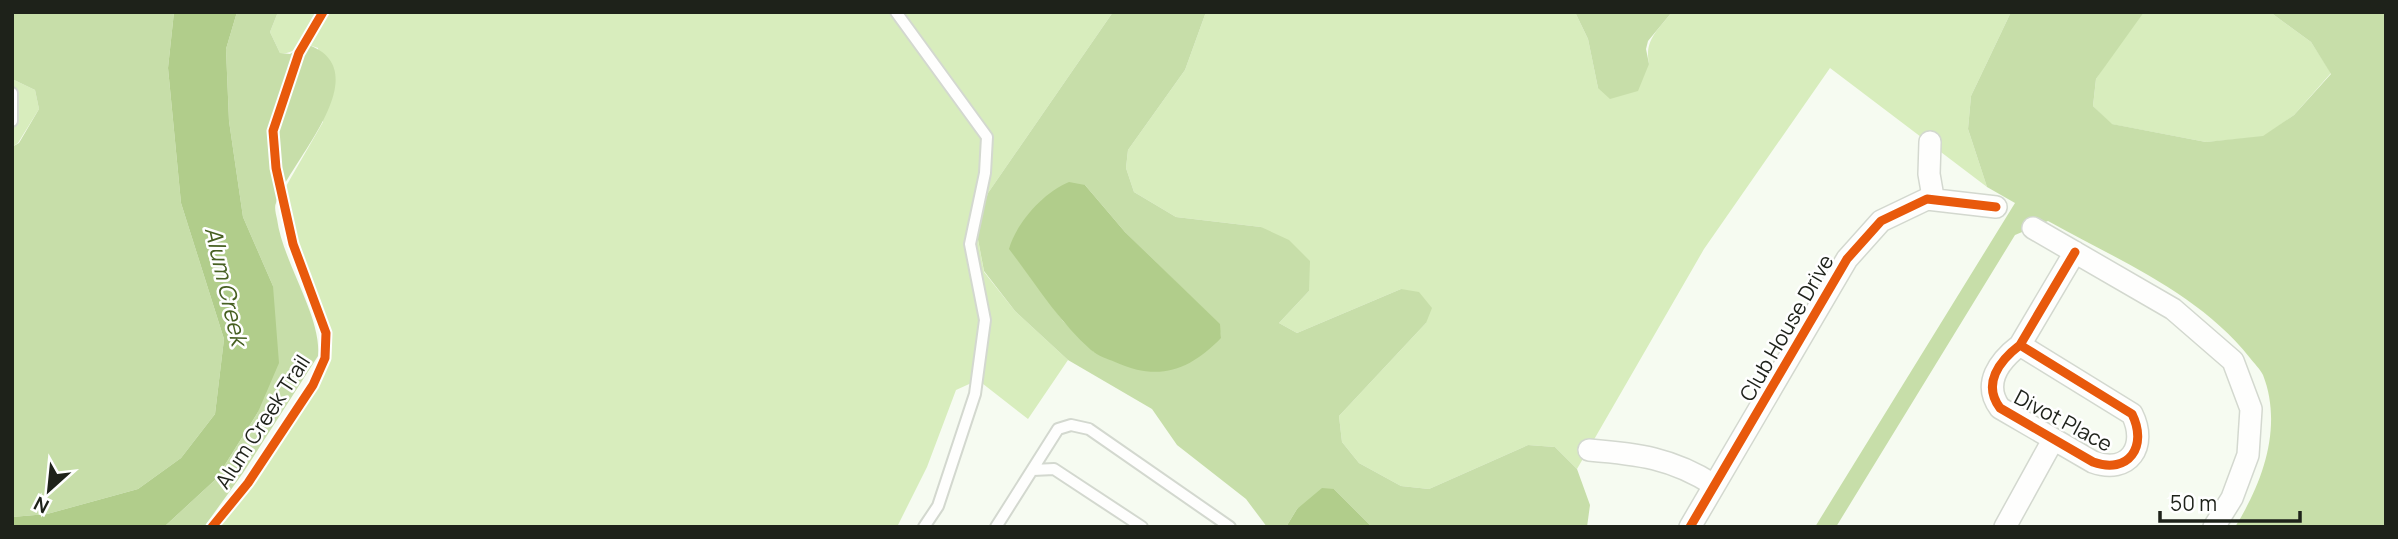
<svg xmlns="http://www.w3.org/2000/svg" width="2398" height="539" viewBox="0 0 2398 539" font-family="Manrope,sans-serif">
<style>
.green{fill:#d8edbd}
.forest{fill:#c7dea9;fill-rule:evenodd}
.water{fill:#b1cd8b}
.lines{fill:none;stroke-linecap:round;stroke-linejoin:round}
.service-casing{stroke:#d3d8cf;stroke-width:14}
.minor-casing{stroke:#d3d8cf;stroke-width:24}
.service{stroke:#fefefd;stroke-width:10}
.minor{stroke:#fefefd;stroke-width:21}
.cycleway-casing{stroke:#fff;stroke-width:13}
.cycleway{stroke:#e8590c;stroke-width:9}
.labels{text-anchor:middle;stroke-width:5;stroke-linejoin:round;paint-order:stroke}
.street-label{font-size:21px;fill:#1e221a;stroke:#fff}
.water-label{font-size:23px;font-style:italic;fill:#476022;stroke:#fff}
</style>
<rect width="100%" height="100%" fill="#f6fbf1"/>
<path class="green" d="M278,12H317C305,27 303,56 280,53L270,32Z
M327,12H1113L988,193L976,229L984,272L1015,311L1068,360L1028,419L978,380L956,390L927,467L897,527H216L259,468L328,362L331,336L292,238L285,188L323,122L318,48L306,44Z
M1206,12H1575L1588,39L1598,88L1649,64C1644,40 1658,30 1672,12H2011L1971,96L1968,129L1987,187L1830,68L1704,249L1577,469L1555,447L1528,445L1429,489L1401,486L1359,463L1342,442L1339,416L1426,323L1401,289L1297,333L1279,323L1309,291L1261,227L1176,217L1134,192L1126,168L1128,150L1185,70Z
M2144,12H2270L2311,42L2331,73L2294,115L2263,137L2206,142L2111,124L2093,106L2096,79L2130,27Z
M12,79L35,90L39,109L18,143L12,147Z"/>
<path class="forest" d="M12,12H174L168,68L181,203L224,339L215,414L181,458L138,489L47,514L12,517V147L19,143L39,109L35,90L12,79Z
M237,12H278L270,32L280,53L290,54L306,44C383,70 287,164 276,203C274,207 276,214 277,219C283,263 322,317 318,356L243,473L204,527H164L216,479L258,412L273,286L243,217L229,121L226,49Z
M1113,12H1206L1185,70L1128,150L1126,168L1134,192L1176,217L1261,227L1289,240L1310,261L1309,291L1279,323L1297,333L1401,289L1419,292L1432,308L1426,323L1339,416L1342,442L1359,463L1401,486L1429,489L1528,445L1555,447L1577,469L1590,505L1587,527H1372L1334,489L1297,509L1286,527H1267L1246,499L1177,445L1152,409L1068,360L1015,311L984,271L976,229L988,193ZM1085,185L1125,232L1219,324L1221,338L1094,352L1063,321L1010,249Z
M1575,12H1672L1648,41L1646,49L1649,64L1638,91L1610,99L1598,88L1588,39Z
M2011,12H2144L2096,79L2093,106L2112,124L2206,142L2263,136L2294,115L2331,74L2311,42L2270,12H2386V527H2235C2263,483 2283,426 2263,375C2260,369 2254,363 2250,358C2200,294 2118,260 2048,221L2015,235L1836,527H1815L2015,203L1987,187L1968,129L1971,96Z"/>
<path class="water" d="M174,12H237L226,49L229,121L243,217L273,286L279,363L258,412L216,479L164,527H12V517L47,514L138,489L181,458L215,414L224,339L181,203L168,68Z
M1069,182L1085,185L1125,232L1220,324L1221,338C1190,370 1159,382 1115,362C1108,359 1098,356 1091,350C1059,322 1035,283 1009,249C1017,222 1043,193 1069,182Z
M1322,488L1334,489L1372,527H1286L1297,509Z"/>
<g class="lines">
<g class="service-casing">
<path id="service" d="M896,12L987,137L985,173L970,244L985,320L975,394L938,506L924,527
M12,93V121
M1033,470L1054,469L1142,527
M996,527L1058,429L1071,425L1089,429L1230,527"/>
</g>
<g class="minor-casing">
<path id="minor" d="M1930,142L1929,174L1933,197
M2033,228L2173,309L2233,361L2251,409L2248,455L2232,498L2214,527
M2020,345L2132,414C2148,446 2129,475 2093,462L2000,408C1982,384 1999,361 2020,345L2075,252
M1589,450C1638,454 1672,458 1714,485
M1690,527L1847,259L1881,221L1927,199L1996,207
M2005,527L2053,440"/>
</g>
<use href="#service" class="service"/>
<use href="#minor" class="minor"/>
<g class="cycleway-casing">
<path id="cycleway" d="M2020,345L2132,414C2148,446 2129,475 2093,462L2000,408C1982,384 1999,361 2020,345L2075,252
M212,527L248,483L313,385L325,358L326,333L293,244L276,168L273,131L299,53L323,12
M1690,527L1847,259L1881,221L1927,199L1996,207"/>
</g>
<use href="#cycleway" class="cycleway"/>
</g>
<g class="labels">
<g class="street-label">
<text transform="translate(1787 328) rotate(-60)" y="7">Club House Drive</text>
<text transform="translate(2063 421) rotate(28)" y="7">Divot Place</text>
<text transform="translate(263 422) rotate(-57)" y="7">Alum Creek Trail</text>
</g>
<g class="water-label">
<text transform="translate(226 286) rotate(77)" y="8">Alum Creek</text>
</g>
</g>
<rect width="2398" height="539" fill="none" stroke="#1e221a" stroke-width="28"/>
<g transform="translate(49 490) rotate(207)" stroke="#ffffff" stroke-width="5" paint-order="stroke">
<path d="M0-5L12 26L0 18L-12 26Z" fill="#1e221a"/>
<text y="-10" font-size="19" font-weight="bold" text-anchor="middle" fill="#1e221a">N</text>
</g>
<path d="M2160 511v10h140v-10" fill="none" stroke="#1e221a" stroke-width="3.5"/>
<text x="2170" y="511" font-size="21" fill="#1e221a" stroke="#ffffff" stroke-width="5" paint-order="stroke">50 m</text>
</svg>
